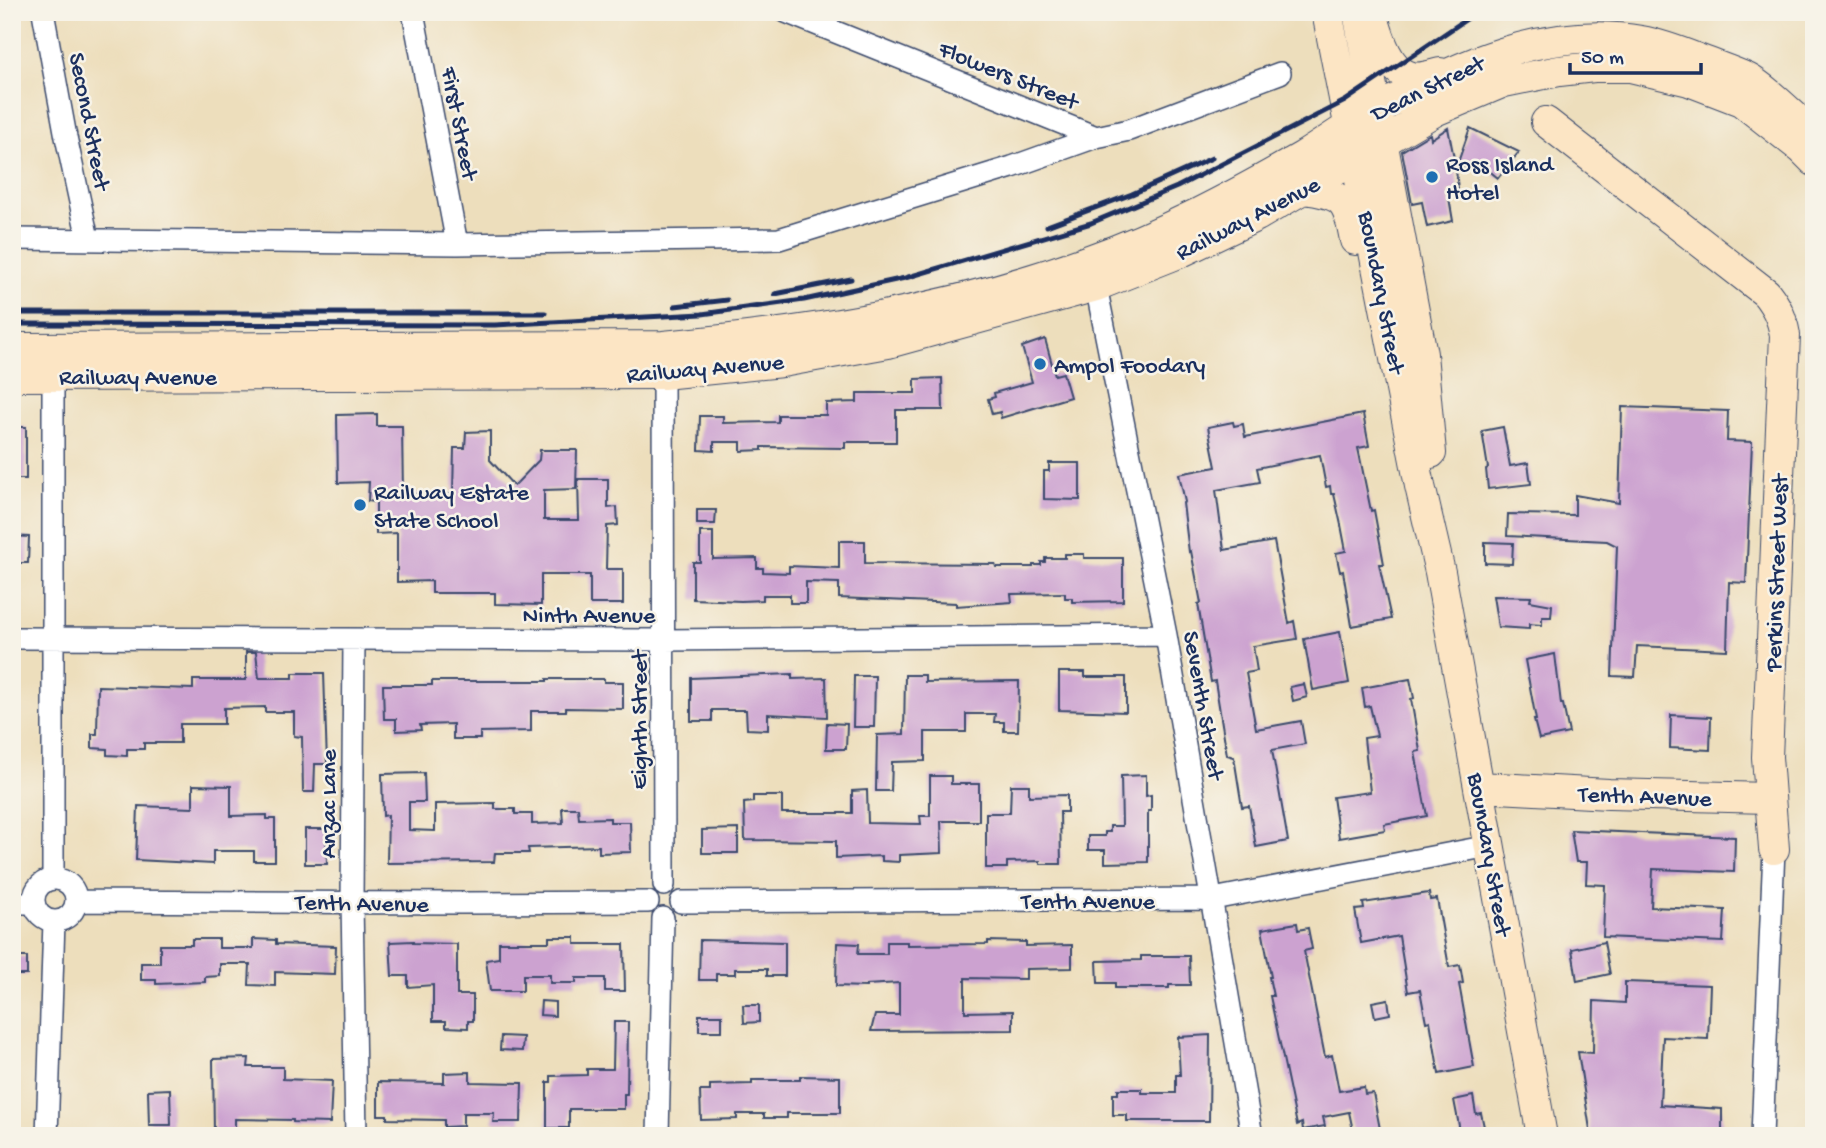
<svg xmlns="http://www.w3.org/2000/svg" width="1826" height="1148" viewBox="0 0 1826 1148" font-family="'Gochi Hand',sans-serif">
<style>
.building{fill:#cca2d0}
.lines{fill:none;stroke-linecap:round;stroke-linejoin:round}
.street-casing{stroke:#3a496c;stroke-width:24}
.secondary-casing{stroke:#3a496c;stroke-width:32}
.street{stroke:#fff;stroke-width:21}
.secondary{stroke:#fce5c4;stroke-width:30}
.rail{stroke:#1b2f5e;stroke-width:5}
.poi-dot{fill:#1f6fb2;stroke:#f7f3e8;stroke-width:2.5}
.labels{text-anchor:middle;stroke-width:5;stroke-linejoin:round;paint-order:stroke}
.street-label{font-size:24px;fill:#1b2f5e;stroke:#f7f3e8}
.poi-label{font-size:24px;fill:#1b2f5e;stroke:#f7f3e8;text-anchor:start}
</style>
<rect width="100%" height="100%" fill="#f7f3e8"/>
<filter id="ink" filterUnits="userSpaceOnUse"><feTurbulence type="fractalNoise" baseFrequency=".0143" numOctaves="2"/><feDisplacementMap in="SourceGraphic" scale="14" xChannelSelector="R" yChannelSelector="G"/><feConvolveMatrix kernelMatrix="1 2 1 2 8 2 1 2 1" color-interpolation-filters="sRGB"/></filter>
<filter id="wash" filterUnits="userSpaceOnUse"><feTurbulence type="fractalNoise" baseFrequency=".00686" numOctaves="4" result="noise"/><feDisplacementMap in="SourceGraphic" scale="28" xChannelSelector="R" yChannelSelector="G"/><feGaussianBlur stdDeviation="1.57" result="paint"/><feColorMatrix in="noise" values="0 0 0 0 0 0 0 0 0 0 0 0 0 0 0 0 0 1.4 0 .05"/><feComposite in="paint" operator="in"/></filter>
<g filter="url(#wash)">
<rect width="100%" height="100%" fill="#eddebc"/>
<g id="blocks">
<path class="building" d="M1448,128L1456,168L1470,128L1519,152L1498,178L1481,164L1456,169L1458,190L1448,192L1453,221L1427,227L1422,202L1412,204L1402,151L1430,134L1431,139Z
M1045,339L1055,375L1063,373L1070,397L1001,418L1000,412L992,414L988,399L995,397L994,393L1032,382L1022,347Z
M942,378L943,410H896V442H845V448L762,447V450L741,451V442H714V451L699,450L700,416H723V423L778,422V415H826V403L857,402V393H915V379Z
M1622,407L1728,411L1727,441L1752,442L1746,583L1729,582L1727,650L1637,646L1635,677L1612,676L1617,546L1607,541L1507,536L1508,514L1575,515V495L1619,503Z
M377,414V426H402L403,494H453L454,448H465L466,432L490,431V460L514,486L539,460L540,450H577L576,489L544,490V520H579L578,479H608V508L617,507L618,525L607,526L606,569H623V604H590V575H541V605L495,604V593H432V581L397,582V533L376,534V502L368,501L369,482L338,483L337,415Z
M1363,414L1369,446L1358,448L1371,511L1374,510L1384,564H1379L1391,619L1352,626L1343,571L1340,572L1336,553L1346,551L1341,525L1334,494H1331L1330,486L1326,487L1320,455L1257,468L1260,482L1216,490L1224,550L1274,541L1289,623L1294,621L1297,639L1253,646L1257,671L1246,673L1256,729L1301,721L1305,744L1272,750L1288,841L1256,847L1249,806L1242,807L1234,757L1227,755L1215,681L1211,682L1198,604L1201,603L1191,551L1189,552L1183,503L1185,502L1179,474L1216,467L1208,427L1233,422L1234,426L1243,424L1245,437Z
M12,427H26V479H12Z
M1503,427L1510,466L1528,463L1531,484L1488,489L1486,469L1488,468L1482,431Z
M1049,463H1080V500L1044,499V471H1049Z
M697,510H716L715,524H697Z
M700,532H713V559L757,558V568H763V572L789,573V566L839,568V541H865V563L995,564L996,567H1033V565H1041V562H1045V558H1065V554H1084V558H1123V601L1072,602V598H1065V593L1011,594L1012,602L956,606V603L839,598V583L806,582V603H790V595H763V600L741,601L693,599V562H700Z
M12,536L29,537L28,563H12Z
M1485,542L1513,543L1512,564L1485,563Z
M1493,596L1531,597L1530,601L1552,605L1551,617H1542V625L1529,624V629L1498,627Z
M1340,632L1349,683L1313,690L1304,639Z
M246,652H256L259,678H293V673H324L327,764H315L314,792H303L302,737L294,736V712H265V707L224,708V724H180V743H144V749H127V756L107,755V749L92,748V734H97L98,686L193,689V680H246Z
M1555,654L1561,704H1563L1569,733L1539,739L1534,720H1536L1525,660Z
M1059,672H1085V677H1126V712L1059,710Z
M792,674V679L826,678L827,717L768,714V730L747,729L746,710H712V721H691V678Z
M905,675H925V682L1019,681L1018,731H1004V722H994L995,714H966V732H925V761L892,762L891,791H876L877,735L904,734Z
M854,676H875L874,727H853Z
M547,679H604V682H623V709L566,708V711H531V731L480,732V739H453V724L420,725L421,730L396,731V719H384L383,685H432V681H547Z
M1410,679L1414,698L1411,699L1420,751L1415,752L1427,816L1384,824L1385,830L1339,838L1333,797L1370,792L1364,738L1377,736L1370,706L1365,707L1362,688Z
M1304,684L1307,697L1293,701L1290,687Z
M1671,715L1711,717L1710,750L1670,748Z
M827,723L847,724L846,749H826Z
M424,773L425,802H409V830L435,831V804L495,803V809H515V814H532V824L563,823L562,808H578L579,819L610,818V822H630L631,852L599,853V846L528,848L529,853H495L494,862L387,863L388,815L383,816L382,774Z
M1146,775V796L1151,795V811H1148V862L1105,863V850H1088V836H1105V832H1110V826H1122L1121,776Z
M930,776H951V784H979V821H941L942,853L899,855V862L882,861V856L836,858V841L745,840L744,803L753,802V796H782V813H852V791L867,790L868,823L921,824L920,816H930Z
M193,785L231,786V816L267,815V819H275V861H254V851H213V864L136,860L138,806L193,808Z
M1011,785H1029V796L1067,795V812H1060L1061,864H1040V861L1007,862V868H986V813H1010Z
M305,829H326L327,864H305Z
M738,829V853H702V830Z
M1571,830L1735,837L1734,872L1653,869L1651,907L1725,910L1723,942L1603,937L1605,885L1586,884L1587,862H1576Z
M1429,893L1430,900L1437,899L1449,967L1460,965L1463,983L1459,984L1474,1067L1439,1074L1430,1021L1426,1022L1420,990L1408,992L1399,936L1361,943L1355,910L1364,909L1363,903Z
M1297,923L1298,930L1308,928L1312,949L1304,951L1325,1057L1332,1055L1339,1091L1364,1087L1365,1094L1373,1093L1380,1129L1354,1135L1349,1112L1323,1117L1325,1126L1303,1130L1302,1123L1297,1125L1270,996H1273L1269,977H1271L1262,929Z
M549,937H575V944H624L625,991H605V978H576V983H550V975H523V991H490L486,960L499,958V942H549Z
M192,939H219V948H253V939L276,940V944L336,946L335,974L275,972V986L249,985L250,964H220V976L205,977V982L156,984V980H141V963H160V945H192Z
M700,940L785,942V976H767V969H735V974H716V980H699Z
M413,941V943L457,944V995H473V1021H468V1028L446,1027V1021H433V985L408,987V976H392L390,942Z
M988,941L1026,942V946L1072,945V968L1026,969V979L965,978V1012L1013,1011V1030L871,1031L875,1015H899V983L866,985V987L836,986L837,943L859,944L858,954H887V942H907V945L988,944Z
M1604,942L1610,974L1577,981L1572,949Z
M1141,956H1189L1190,985H1169V988H1115V983H1098L1097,961L1141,960Z
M12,957H27V975H12Z
M1625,982L1710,985L1708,1039L1663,1037L1660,1105L1722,1109V1136H1591L1578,1052L1593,1053L1594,1001L1625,1003Z
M1388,999L1390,1014L1375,1017L1372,1002Z
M541,1001L555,1002V1016L540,1015Z
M743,1005H759V1022L744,1023Z
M699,1015H722V1031H699Z
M614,1022H628L627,1094H624V1109H569V1128H547V1082H551V1076L587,1075V1069H613Z
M1210,1035L1209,1121H1127V1115H1113V1094H1118V1089H1142V1093H1176V1075H1180L1178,1037Z
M501,1036L523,1037L522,1051L500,1050Z
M249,1058L248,1067H283V1079L332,1081L330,1123L293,1122V1120L235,1119V1132L214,1133L213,1059Z
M470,1072V1082L522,1083L521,1122H493L494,1113H463V1126L444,1127V1120L387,1119V1115H378V1082L444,1083V1073Z
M800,1076L840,1077V1113H787V1118H764V1114H737V1119L701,1120L700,1091H710V1085L752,1084V1080H800Z
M170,1089L171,1125H149L148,1090Z
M1473,1096L1476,1114L1481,1113L1486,1136H1461L1454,1100Z"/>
</g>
</g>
<g filter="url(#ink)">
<use href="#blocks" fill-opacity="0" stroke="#3a496c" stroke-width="2"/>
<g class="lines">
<g class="street-casing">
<path id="street" d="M43,12L66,137L88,239
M413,12L457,244
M786,12L1096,137
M12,239L457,244L779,239L1012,167L1096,137L1129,130L1280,73
M1096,286L1166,635L1252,1136
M663,362L664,885
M53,376V879
M12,638L665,640L1166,635
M354,640L352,902L356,1136
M34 900a21 21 0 1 1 42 0a21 21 0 1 1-42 0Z
M76,901L461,903L648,902
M681,902L1213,899L1489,846
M12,903H34
M47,1136L54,921
M658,1136L663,918
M1762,1136L1774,849"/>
</g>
<g class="secondary-casing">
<path id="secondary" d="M1327,12L1420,486L1440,572L1542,1136
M1358,12L1422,354L1431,453
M1372,13C1378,34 1387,71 1412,77C1421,79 1432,75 1440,73
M1546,122L1766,293C1777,307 1782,318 1785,335L1767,757L1774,849
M1304,189C1345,194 1348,201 1355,240
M12,348L663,346C807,333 953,310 1089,260C1163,234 1234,196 1302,157C1327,142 1350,124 1376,110C1456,66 1547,24 1641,41C1664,45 1685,54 1706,62C1719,67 1734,72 1747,78C1766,88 1796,119 1814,134
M12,376L663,374L782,362L888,343L1096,286L1179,253L1257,216L1435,111L1504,82L1559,71L1594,67H1630L1689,81L1741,101L1802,149L1814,161
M1480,787L1609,794L1769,798"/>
</g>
<use href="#street" class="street"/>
<use href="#secondary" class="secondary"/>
<path class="rail" d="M1047,226L1132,194L1212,158
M775,294L851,279
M675,306L727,300
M12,313H545
M12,324L495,325L702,314L804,300L905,278L1091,223L1177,187L1345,101L1477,12"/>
</g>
</g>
<g class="poi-dot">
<circle cx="1432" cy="177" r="7"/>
<circle cx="1040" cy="364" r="7"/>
<circle cx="360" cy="505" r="7"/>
</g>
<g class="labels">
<g class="street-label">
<text transform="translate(1009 74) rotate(22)" y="8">Flowers Street</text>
<text transform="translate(1427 87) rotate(-26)" y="8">Dean Street</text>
<text transform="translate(91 121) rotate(79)" y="8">Second Street</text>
<text transform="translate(461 123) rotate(79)" y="8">First Street</text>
<text transform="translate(1247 217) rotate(-27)" y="8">Railway Avenue</text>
<text transform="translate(1383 292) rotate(79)" y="8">Boundary Street</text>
<text transform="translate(705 367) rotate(-5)" y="8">Railway Avenue</text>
<text x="138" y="384">Railway Avenue</text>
<text transform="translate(1775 573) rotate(-88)" y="8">Perkins Street West</text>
<text x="589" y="622">Ninth Avenue</text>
<text transform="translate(1205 705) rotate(80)" y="8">Seventh Street</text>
<text transform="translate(638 720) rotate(-90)" y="8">Eighth Street</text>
<text transform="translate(1645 795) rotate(2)" y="8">Tenth Avenue</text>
<text transform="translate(327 804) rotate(-90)" y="8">Anzac Lane</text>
<text transform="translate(1491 854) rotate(80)" y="8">Boundary Street</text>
<text x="1088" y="908">Tenth Avenue</text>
<text transform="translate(362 902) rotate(1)" y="8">Tenth Avenue</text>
</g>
<g class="poi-label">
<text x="1446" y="171">Ross Island<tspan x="1446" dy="28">Hotel</tspan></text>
<text x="1054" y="372">Ampol Foodary</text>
<text x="374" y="499">Railway Estate<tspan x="374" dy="28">State School</tspan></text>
</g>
</g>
<rect width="1826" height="1148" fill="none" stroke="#f7f3e8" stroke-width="42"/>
<path d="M1570 63v10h131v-10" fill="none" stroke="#1b2f5e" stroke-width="3.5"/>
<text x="1581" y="63" font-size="21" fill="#1b2f5e" stroke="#f7f3e8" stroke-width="5" paint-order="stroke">50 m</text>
</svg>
